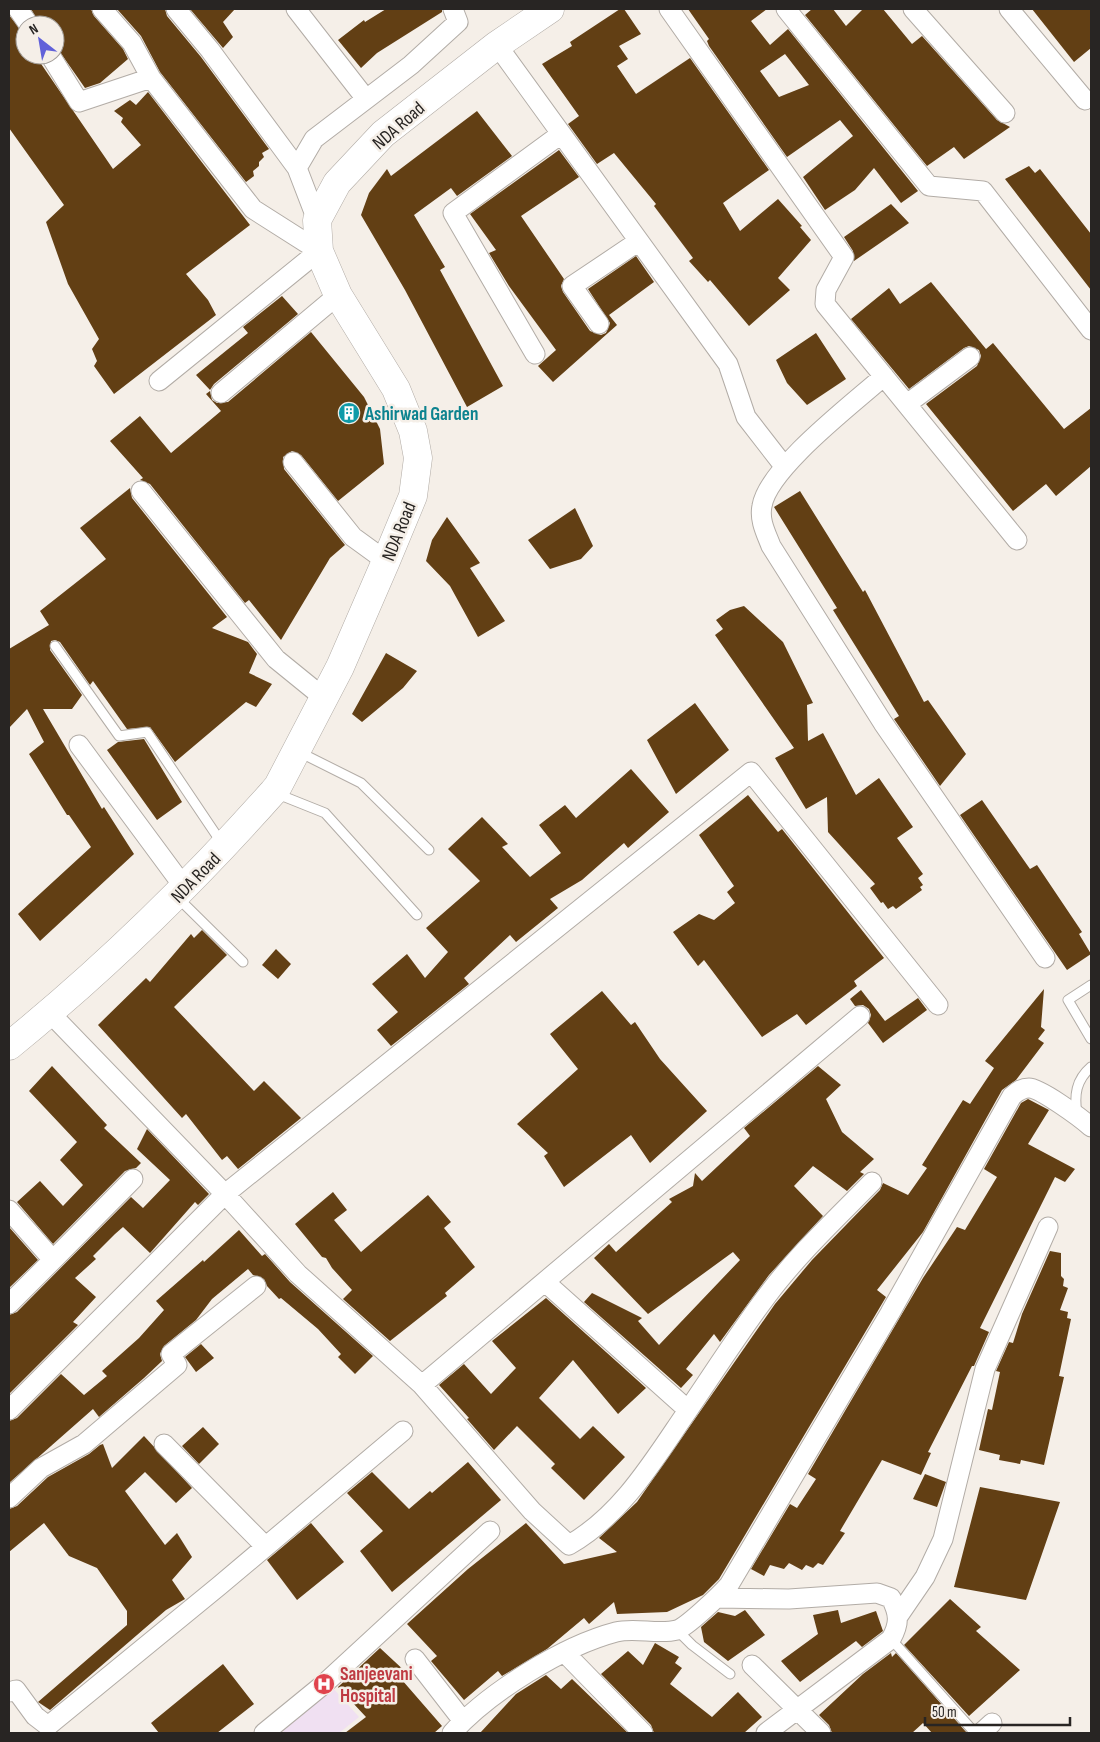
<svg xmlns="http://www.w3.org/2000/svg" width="1100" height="1742" viewBox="0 0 1100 1742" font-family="'Sofia Sans Condensed',sans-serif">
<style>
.medical{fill:#f0e0f2}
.building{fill:#623f14;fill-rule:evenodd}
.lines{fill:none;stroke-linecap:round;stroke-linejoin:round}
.service-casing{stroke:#b2aca6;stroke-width:11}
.minor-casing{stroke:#b2aca6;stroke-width:21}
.primary-casing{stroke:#b2aca6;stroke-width:29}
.service{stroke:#fff;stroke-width:9}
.minor{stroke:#fff;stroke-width:19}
.primary{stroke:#fff;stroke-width:28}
.labels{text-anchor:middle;stroke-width:5;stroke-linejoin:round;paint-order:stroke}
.street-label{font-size:19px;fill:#282523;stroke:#f5efe8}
.culture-label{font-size:19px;font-weight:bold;fill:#0d838f;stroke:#f5efe8;text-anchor:start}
.health-label{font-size:19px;font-weight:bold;fill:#be3a42;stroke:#f5efe8;text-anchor:start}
</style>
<rect width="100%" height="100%" fill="#f5efe8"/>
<path class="medical" d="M331,1686L359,1717L339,1733H285L280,1728Z"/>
<path class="building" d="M31,9H91L94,16L123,49L128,59L100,83L85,88L55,45V25H40Z
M117,9H165L167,16L201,57L269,149L262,153L264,157L259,162V166L253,171L254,176L246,182L160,72L141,36Z
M190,9H235L223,22L233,37L223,48Z
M386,9H442V12L377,53L361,68L338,40L364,20L365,22Z
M620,9H624L641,34L619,46L628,59L617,66L636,94L690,58L769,170L723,203L740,231L778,199L802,226L800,227L811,240L778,278L790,290L749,326L710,280L708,282L689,261L693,258L654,206L656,204L614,153L597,164L568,124L579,116L542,64L572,46L570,42Z
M688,9H767L751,21L770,45L788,29L918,191L901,203L874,168L855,190L825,210L803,177L853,136L840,120L787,157L709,46L707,41L709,39ZM785,54L809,85L779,97L760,71Z
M812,9H833L846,26L863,9H883L912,44L922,36L997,120L1010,127L964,159L954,147L927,166L805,15Z
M1032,9H1091V48L1074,62Z
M9,15L25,35V55H35L113,169L141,145L121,122L123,118L114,111L130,100L136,105L148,92L250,225L186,274L208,300L216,315L114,394L94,366L97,361L92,349L99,339L68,284L46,222L64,205L9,128Z
M477,111L512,156L457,196L451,188L414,215L445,267L440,270L503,386L467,407L405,290L361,215L369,193L387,169L391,176Z
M559,150L579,177L521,216L564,279L561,286L563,292L590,331L601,335L606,333L610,323L588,289L636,256L654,282L609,315L617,325L553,382L538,366L556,350L509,286L489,253L496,250L470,214Z
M1029,166L1035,173L1040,169L1091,234V290L1005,179Z
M891,204L909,223L854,261L853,251L844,237Z
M931,282L986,349L993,343L1064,429L1091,408V466L1056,496L1046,484L1013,511L926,404L977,366L981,356L979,350L969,346L964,348L909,389L851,319L889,288L900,304Z
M282,296L298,314L214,384L210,390L196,375L248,333L243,327Z
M311,332L364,397L380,429L384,464L338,501L301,455L292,451L283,457L284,469L345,545L330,558L281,640L249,600L245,603L150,484L140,480L143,478L110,441L140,416L171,453L221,411L206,394L210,391L212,400L217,403L228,402Z
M816,333L846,379L807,405L787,383L776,360Z
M130,488L132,498L227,617L212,628L248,642L257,654L249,673L272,684L256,707L246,702L175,762L150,727L127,729L93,681L90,685L60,642L55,640L51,641L50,650L82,695L72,709H43L102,809L104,807L134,854L40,941L18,914L91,847L69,815H67L29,754L44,742L27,709L9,728V649L49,625L40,611L106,559L80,528Z
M800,491L863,592L865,590L924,702L928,700L966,754L940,786L894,719L899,716L833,610L837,608L774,507Z
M575,508L593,546L581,559L550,569L528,540Z
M447,517L480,563L470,568L505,621L478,637L450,586L426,561L432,540Z
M744,606L783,642L813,703L807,705L808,741L823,733L856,795L879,778L913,827L897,838L923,874L918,878L923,885L920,887L922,890L896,909L893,906L888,909L883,902L881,903L870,888L875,884L828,832L827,797L806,809L775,758L794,748L715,635L723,629L716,620L730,610Z
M386,653L417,671L403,688L362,722L352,714Z
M695,703L729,750L676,794L647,740Z
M144,739L182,802L157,820L107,750L118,742Z
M631,769L669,812L628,848L624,843L582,880L550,899L558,908L516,942L510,935L464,978L469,984L391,1046L377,1030L398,1012L372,984L407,954L425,978L448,952L426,928L480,881L448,849L482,817L508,844L502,847L530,877L561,853L539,825L565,805L576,818Z
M748,795L778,832L782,829L884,958L854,981L857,986L806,1025L797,1014L762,1037L704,960L698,966L673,932L699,914L714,920L735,903L727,892L734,886L699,835Z
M982,800L1030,869L1037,865L1082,932L1079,934L1091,954L1067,970L960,815Z
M202,930L227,955L174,1007L254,1091L264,1081L301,1118L238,1169L227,1156L222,1160L186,1114L182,1118L98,1025L146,978L150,982L191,934L194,938Z
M276,949L291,964L278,979L262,965Z
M1044,989L1041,1027L1045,1030L1038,1039L1044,1043L1016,1080L1002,1090L923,1232L877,1290L886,1297L719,1579L703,1595L667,1612L617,1614L614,1602L589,1624L584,1618L547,1649L502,1676L498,1671L464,1700L431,1661L437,1656L407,1624L468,1569L526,1523L564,1564L617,1552L599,1538L637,1502L775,1304L812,1260L880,1190L883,1183L908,1195L927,1168L922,1165L963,1100L970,1104L994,1068L985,1061Z
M861,990L885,1021L918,998L927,1010L883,1043L868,1023L871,1015L869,1009L863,1005L855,1006L850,999Z
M602,991L631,1025L635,1022L660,1059L707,1111L650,1163L631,1135L564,1187L544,1156L548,1153L517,1124L578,1069L550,1034Z
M52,1066L107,1125L104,1128L141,1163L136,1168L125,1171L53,1244L17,1202L40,1181L63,1206L83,1185L60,1160L77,1142L29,1091Z
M818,1066L841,1085L826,1099L842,1132L874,1159L860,1172L864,1174L847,1191L813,1166L794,1186L823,1216L769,1275L720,1342L714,1334L686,1369L693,1375L681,1388L584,1302L592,1293L642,1318L638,1321L659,1345L740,1260L733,1252L648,1314L594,1258L609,1244L616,1252L672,1202L669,1199L693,1186L695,1173L702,1181L750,1136L744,1128Z
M1028,1099L1049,1110L1028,1144L1075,1169L1065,1182L1055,1177L980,1328L989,1332L974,1366H972L928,1452L931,1453L921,1475L882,1460L840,1531L845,1533L823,1565L818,1563L813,1568L806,1565L802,1570L789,1563L784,1569L770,1565L764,1576L751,1569L790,1504L797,1508L816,1479L808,1474L923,1278L957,1227L965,1230L997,1177L984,1169L1021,1103Z
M147,1129L209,1194L198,1205L195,1202L150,1253L123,1227L115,1234L93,1256L96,1259L75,1278L96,1297L73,1322L78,1325L9,1394V1315L17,1312L131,1197L143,1208L170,1180L137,1149Z
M333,1192L347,1210L334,1220L361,1252L428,1195L451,1222L444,1228L475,1267L445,1293L447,1296L390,1341L343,1299L352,1290L332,1268L326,1258L322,1257L295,1224Z
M9,1227L38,1260L9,1288Z
M239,1230L262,1256L265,1254L290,1282L373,1356L355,1374L338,1357L341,1354L318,1329L281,1298L279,1299L267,1286L264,1279L253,1275L248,1269L212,1299L196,1320L164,1346L160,1354L162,1361L144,1378L99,1417L93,1409L9,1483V1421L17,1418L61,1374L84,1395L107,1376L102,1371L139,1338L164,1310L156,1301L203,1260L204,1262Z
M1050,1251L1061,1253V1276L1064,1279L1063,1286L1068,1288L1060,1310L1068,1312L1067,1318L1071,1319L1059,1376L1064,1377L1044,1465L1021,1460L1020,1464L999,1460L1000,1455L979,1450L988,1409L992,1410L1000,1372L996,1371L1009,1342L1013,1343L1022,1314Z
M546,1298L646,1388L618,1414L573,1360L539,1398L580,1439L593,1426L625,1457L584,1500L551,1468L555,1464L517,1426L494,1450L467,1419L469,1418L439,1385L464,1364L491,1394L516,1368L492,1341Z
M201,1344L214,1358L196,1372L185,1357Z
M203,1427L219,1444L199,1464L182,1446Z
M144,1436L192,1488L176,1503L145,1472L125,1491L165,1545L177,1533L192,1557L172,1580L185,1599L166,1610L50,1710L38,1702L127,1625V1611L97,1568L69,1556L44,1523L9,1552V1509L17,1506L48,1477L89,1454L100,1445L103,1444L112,1468Z
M468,1462L501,1500L392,1592L360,1551L383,1531L347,1493L372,1472L409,1509L430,1491L432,1493Z
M925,1474L946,1482L937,1507L913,1499Z
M980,1487L1060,1502L1026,1600L954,1587Z
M311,1523L344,1562L297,1600L267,1560Z
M950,1599L981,1627L976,1631L1020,1670L969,1716L904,1645Z
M745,1610L765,1635L728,1661L704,1642L701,1627L718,1612L735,1616Z
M838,1610L841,1623L876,1611L883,1631L862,1647L856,1641L800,1682L781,1661L818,1634L813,1615Z
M655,1643L679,1657L675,1663L682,1668L670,1684L712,1717L738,1692L762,1717L744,1733H654L651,1725L601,1674L628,1651L643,1665Z
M380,1648L408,1674L402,1680L442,1726L434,1733H345L366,1717L338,1687Z
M891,1653L892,1657L896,1653L967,1733H932L923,1723L912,1733H832L829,1725L819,1715L863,1674Z
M223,1664L254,1704L217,1733H159L151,1723Z
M546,1675L561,1689L572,1679L628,1733H480L516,1694Z"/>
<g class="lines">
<g class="service-casing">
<path id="service" d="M55,646L119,736L147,732L221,842
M299,752L361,783L429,850
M275,793L325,813L417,915
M178,898L243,962
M1091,985L1068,1000L1091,1039
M1077,1114C1074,1095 1076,1080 1091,1067
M677,1630L692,1645L730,1674
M891,1639L975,1733"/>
</g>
<g class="minor-casing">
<path id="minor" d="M18,9L29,25
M102,9L132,43L151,78L253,209L319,251L159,381
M176,9L210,50L297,168
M296,9L366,99
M669,9L844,257L826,290L825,304L1017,540
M786,9L929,186L983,191L1091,330
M913,9L1005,113
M1009,9L1085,100
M497,45L728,364L746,417L784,466
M50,55L79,102L151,78
M317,220L297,168L314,139L411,65L458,22L453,9
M599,324L572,286L639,241
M535,354L453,213L561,134
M884,376C854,403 768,468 762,506C759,520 766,533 771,546L883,723L1045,958
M221,393L338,295
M907,404L970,357
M293,462L353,537L386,561
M141,491L276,659L324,698
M79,745L184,887
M50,1013L225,1194L751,772L938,1005
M9,1210L53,1260L9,1304
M53,1260L133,1179
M545,1282L688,1410
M422,1385L860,1016
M9,1410L225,1194L298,1274L422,1385L532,1511L569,1545C618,1517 649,1468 680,1422C709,1380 736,1337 766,1297C797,1255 836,1219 872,1182
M164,1444L265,1546
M9,1498L41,1468L84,1444L177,1365L171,1354L256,1286
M717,1598L789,1599L877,1593L891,1598C899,1614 900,1623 891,1639L766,1733
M899,1615L925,1577L943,1539L985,1369L1048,1227
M564,1652L643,1733
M415,1659L463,1721
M752,1665L821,1733
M9,1692L16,1690L35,1716L48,1726L219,1586L403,1431
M264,1733L324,1684L490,1531
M452,1733C489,1692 563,1646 616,1632C635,1627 658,1635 677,1630C688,1626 720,1595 729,1585L890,1313L1012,1096C1017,1092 1021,1088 1029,1088C1040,1088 1081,1118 1091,1127
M981,1733L992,1723"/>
</g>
<g class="primary-casing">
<path id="primary" d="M9,1046C104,969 192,883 273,792L278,786L340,667L386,561L413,496L418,458L413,431L396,389L338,295L319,251L317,220L337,183L383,134L497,45L550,9"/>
</g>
<use href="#service" class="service"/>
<use href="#minor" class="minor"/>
<use href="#primary" class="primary"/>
</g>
<defs>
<g id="building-disc" transform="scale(1.125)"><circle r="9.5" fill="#0f9aa8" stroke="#f5efe8"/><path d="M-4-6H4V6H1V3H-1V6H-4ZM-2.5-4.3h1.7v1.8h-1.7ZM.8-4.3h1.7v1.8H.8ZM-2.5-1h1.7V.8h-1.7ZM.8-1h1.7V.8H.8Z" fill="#fff"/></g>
<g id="hospital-disc" transform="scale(1.125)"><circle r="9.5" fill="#e0444e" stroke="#f5efe8"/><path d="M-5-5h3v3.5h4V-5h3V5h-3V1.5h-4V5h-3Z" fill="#fff"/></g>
</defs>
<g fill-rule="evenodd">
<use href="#building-disc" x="349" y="413"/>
<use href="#hospital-disc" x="324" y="1684"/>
</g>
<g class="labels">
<g class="street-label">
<text transform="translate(398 125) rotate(-41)" y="7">NDA Road</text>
<text transform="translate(398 531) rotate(-68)" y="7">NDA Road</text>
<text transform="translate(195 877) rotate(-46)" y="7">NDA Road</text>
</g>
<g class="culture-label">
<text x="365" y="420">Ashirwad Garden</text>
</g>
<g class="health-label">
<text x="340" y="1680">Sanjeevani<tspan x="340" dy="22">Hospital</tspan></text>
</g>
</g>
<rect width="1100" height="1742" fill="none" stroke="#282523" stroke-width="20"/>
<g transform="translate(40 40) rotate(329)"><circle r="24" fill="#f5efe8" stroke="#a39e99"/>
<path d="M0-4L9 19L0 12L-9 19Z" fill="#6161d9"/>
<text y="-8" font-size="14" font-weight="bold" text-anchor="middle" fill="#282523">N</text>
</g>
<path d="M925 1717v8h145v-8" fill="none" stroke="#282523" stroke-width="2.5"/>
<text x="932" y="1717" font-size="15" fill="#282523" stroke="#f5efe8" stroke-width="4" paint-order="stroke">50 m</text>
</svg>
